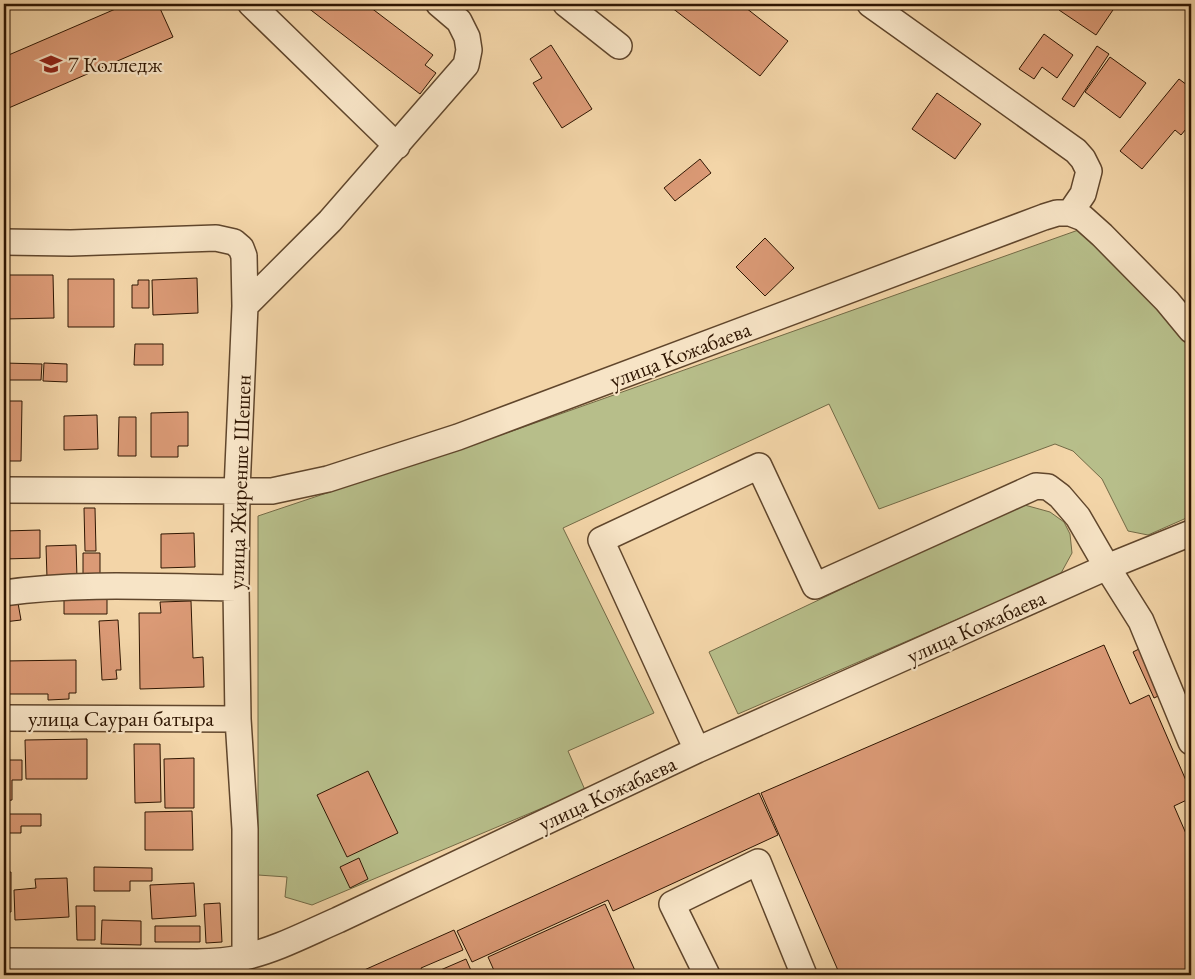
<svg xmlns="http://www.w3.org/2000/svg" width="1195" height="979" viewBox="0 0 1195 979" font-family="'EB Garamond',serif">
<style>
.green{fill:#b7be8a;stroke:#736a46}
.building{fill:#db9a76;stroke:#2f1602}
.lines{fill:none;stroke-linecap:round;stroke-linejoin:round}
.minor-casing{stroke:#60462c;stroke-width:28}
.minor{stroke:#f7e4c6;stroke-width:25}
.labels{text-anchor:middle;stroke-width:4.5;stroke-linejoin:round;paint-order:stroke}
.poi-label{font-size:22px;fill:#2f1602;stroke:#f7e4c6;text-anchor:start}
.street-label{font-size:22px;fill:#2f1602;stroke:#f7e4c6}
</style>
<rect width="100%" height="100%" fill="#f3d5a8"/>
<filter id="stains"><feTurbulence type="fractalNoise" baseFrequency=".004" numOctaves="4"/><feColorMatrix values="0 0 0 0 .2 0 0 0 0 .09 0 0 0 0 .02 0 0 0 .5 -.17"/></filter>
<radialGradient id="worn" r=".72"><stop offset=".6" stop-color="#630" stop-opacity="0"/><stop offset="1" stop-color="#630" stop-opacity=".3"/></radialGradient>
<path class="green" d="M1084,228L1191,344V516L1148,535L1128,531L1102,479L1073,451L1055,444L879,509L829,404L563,528L654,713L568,751L585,790L312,905L285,897L287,877L258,875V516L518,429Z
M1021,504L1050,512L1064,522L1070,534L1072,553L1060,575L738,714L709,652Z"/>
<path class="building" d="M127,4H158L173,37L4,110V57Z
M303,4H366L433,55L425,65L436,73L420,94Z
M667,4H741L788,41L760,76Z
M1063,4H1117L1096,35L1059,10Z
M1044,34L1073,55L1057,78L1042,67L1034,79L1019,69Z
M551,45L592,109L562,128L533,83L542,78L530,59Z
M1097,46L1109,54L1074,107L1062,99Z
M1110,57L1146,83L1120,118L1085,92Z
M1179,79L1191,88V123L1181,135L1175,130L1142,169L1120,151Z
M937,93L981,124L955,159L912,129Z
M700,159L711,173L675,201L664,188Z
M765,238L794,268L765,296L736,267Z
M4,275H53L54,318L4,319Z
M197,278L198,313L153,315L152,280Z
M68,279H114V327H68Z
M138,280H149V308H132V285H138Z
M135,344H163V365H134Z
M4,363L42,364L41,380H4Z
M44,363L67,364V382L43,381Z
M4,401H22L21,461H4Z
M188,412V446H178V457H151V413Z
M97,415L98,449L64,450V416Z
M119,417H136V456H118Z
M84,508H95L96,551H85Z
M40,530V558L4,559V531Z
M194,533L195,567L161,568V534Z
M76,545L77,578H47L46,546Z
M83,553H100V584H83Z
M107,599V614H64V600Z
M191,601L193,658L203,657L204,687L140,689L139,613H161L160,602Z
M18,603L21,620L4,622V604Z
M118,620L121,670H116L117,679L102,680L99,621Z
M1104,645L1130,704L1149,695L1191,792V798L1174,806L1191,845V975H840L761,793Z
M1147,645L1169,691L1154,698L1133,652Z
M76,660V693H69V699L48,700V694H4V661Z
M87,739V779H26L25,740Z
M134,744H160L161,802L135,803Z
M194,758V808H165L164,759Z
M4,760H22V780H12V800L4,801Z
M368,771L398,833L347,857L317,795Z
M759,793L778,835L613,911L608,900L472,962L457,931Z
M192,811L193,850H145V812Z
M4,814H41V826H21V833H4Z
M359,858L368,879L350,888L340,867Z
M94,867L152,868V881H130V891H94Z
M4,872H11V912H4Z
M67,878L69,917L15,920L14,890L36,888L35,879Z
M194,883L196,916L152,919L150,885Z
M220,903L222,942L206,943L204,904Z
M605,904L637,975H496L488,957Z
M76,906H95V940H77Z
M102,920L141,921V945L101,944Z
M155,926H200V942H155Z
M454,930L463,950L421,968L424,975H353Z
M466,959L473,975H429Z"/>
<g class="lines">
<g class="minor-casing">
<path id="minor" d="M251,4L397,146
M566,4L619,46
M870,4L1076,151L1083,159L1089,171L1083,194L1070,213
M4,242L71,243L216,238L234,242L241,248L244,256L245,306L237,490L236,588L238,719L245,829V957
M245,306L330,221L466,65L469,50L467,37L459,21L439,4
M4,490L272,491L328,479L458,437L1044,217L1057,213H1070L1083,218L1102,235L1167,301L1191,330
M4,593C80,582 159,587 236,588
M4,718L238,719
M697,750L601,540L759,466L815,586L1036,486L1048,487L1060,496L1078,517L1107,567L1141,621L1191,742
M4,961L197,962C213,962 228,961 244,957C276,950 308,933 338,920L697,750L1107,567L1191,533
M707,975L672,904L758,862L804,975"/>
</g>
<use href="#minor" class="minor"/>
</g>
<defs>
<g id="university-bare" transform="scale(1.725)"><path d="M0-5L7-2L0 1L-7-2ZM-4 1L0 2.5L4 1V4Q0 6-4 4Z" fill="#8f2418" stroke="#f7e4c6" stroke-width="2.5" paint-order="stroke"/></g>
</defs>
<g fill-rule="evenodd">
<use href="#university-bare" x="51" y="64"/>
</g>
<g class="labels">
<g class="poi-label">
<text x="68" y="72">7 Колледж</text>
</g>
<g class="street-label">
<text transform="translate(680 354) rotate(-21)" y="8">улица Кожабаева</text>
<text transform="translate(239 482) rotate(-88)" y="8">улица Жиренше Шешен</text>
<text transform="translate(976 626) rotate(-24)" y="8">улица Кожабаева</text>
<text x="121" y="726">улица Сауран батыра</text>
<text transform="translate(607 793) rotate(-25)" y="8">улица Кожабаева</text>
</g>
</g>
<rect width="1195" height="979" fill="none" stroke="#f3d5a8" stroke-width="20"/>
<rect x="5" y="5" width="1185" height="969" fill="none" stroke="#2f1602" stroke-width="2.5"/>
<rect x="10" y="10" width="1175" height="959" fill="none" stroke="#2f1602"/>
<rect width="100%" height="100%" filter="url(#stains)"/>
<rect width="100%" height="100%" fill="url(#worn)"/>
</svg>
